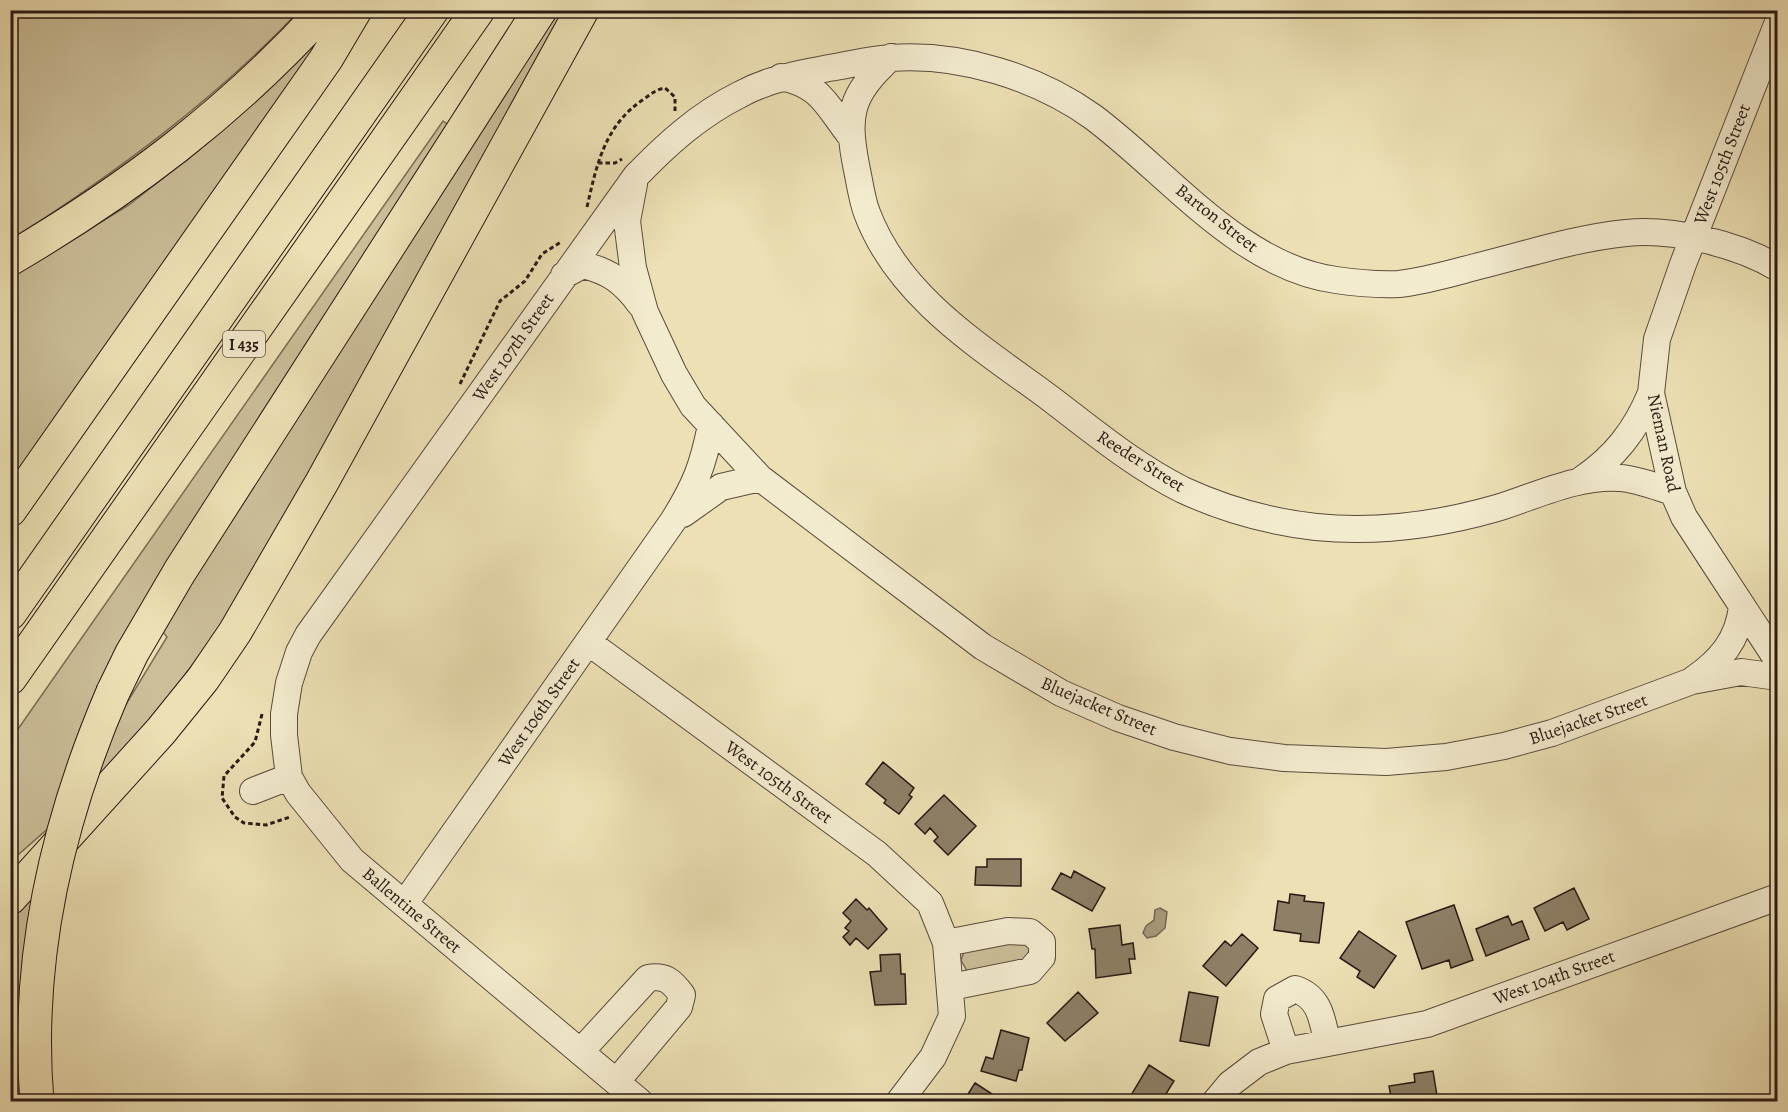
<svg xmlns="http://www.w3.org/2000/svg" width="1788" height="1112" viewBox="0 0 1788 1112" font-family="Alegreya,serif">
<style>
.green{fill:#cbbe99;stroke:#7a6c56;stroke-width:1.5}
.water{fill:#a99c7e;stroke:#756854;stroke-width:1.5}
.building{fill:#8e8067;stroke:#281914;stroke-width:1.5}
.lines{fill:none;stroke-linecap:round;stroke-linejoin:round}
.minor-casing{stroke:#594b3c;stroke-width:28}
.highway-casing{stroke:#281914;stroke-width:35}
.path{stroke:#281914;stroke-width:3;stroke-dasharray:4.5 3;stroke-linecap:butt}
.minor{stroke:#f3ebce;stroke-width:26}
.highway{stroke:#ece0b4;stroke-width:33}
.highway-bridge-casing{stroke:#281914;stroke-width:35;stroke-linecap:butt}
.highway-bridge{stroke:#ece0b4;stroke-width:33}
.labels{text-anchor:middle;stroke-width:4.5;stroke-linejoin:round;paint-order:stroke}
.shield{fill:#f3ebce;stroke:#65584c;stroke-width:1.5}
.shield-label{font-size:16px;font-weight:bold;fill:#281914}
.street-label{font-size:18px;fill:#281914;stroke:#f3ebce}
</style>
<rect width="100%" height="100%" fill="#ece0b4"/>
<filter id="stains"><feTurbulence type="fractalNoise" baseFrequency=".00333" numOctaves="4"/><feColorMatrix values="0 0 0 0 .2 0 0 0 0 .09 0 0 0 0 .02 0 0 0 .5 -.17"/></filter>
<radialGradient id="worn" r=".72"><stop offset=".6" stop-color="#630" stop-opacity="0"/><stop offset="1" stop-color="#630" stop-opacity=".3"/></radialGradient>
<path class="green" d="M10,11H299C215,100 114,174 11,240Z
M555,11H566L270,546L220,627L165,702L85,795L103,742L167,637L159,627Z
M309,43L315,50L11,485V277L129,205L201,148Z
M443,121L450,126L52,825L11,861V739Z
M36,890L25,1101H11L10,917Z
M1029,940L1032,959L974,973L967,971L961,960L965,949Z"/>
<path class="water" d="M1160,908L1167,912L1165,928L1156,936L1147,938L1143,933L1146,926L1154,920L1155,910Z"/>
<path class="building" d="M883,762L914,788L909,795L912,797L899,814L884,803L886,800L866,784Z
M944,795L976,826L948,855L934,841L938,837L930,828L925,834L915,824Z
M987,859H1021V886L975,885L976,867H987Z
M1074,871L1105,888L1092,911L1052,889L1061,873L1071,878Z
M1574,888L1589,919L1567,930L1563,922L1545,931L1534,908Z
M1290,894L1305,896L1304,901L1324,903L1319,943L1300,941L1301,934L1274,930L1278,901L1289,903Z
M856,899L867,910L869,908L887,929L868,949L856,938L850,945L843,937L849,931L845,928L851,921L843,913Z
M1454,905L1473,960L1451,968L1449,960L1422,969L1406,922Z
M1508,916L1512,925L1522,921L1529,939L1486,956L1476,929Z
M1120,925L1122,945L1133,943L1135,959H1129L1131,973L1096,978L1095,949H1092L1089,929Z
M1359,931L1396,956L1374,988L1357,977L1360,971L1340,958Z
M1242,934L1258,948L1226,986L1203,966L1225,941L1231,946Z
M900,954L901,974H905L906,1004L875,1005L870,972L881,971L880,955Z
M1078,992L1098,1013L1065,1041L1047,1023Z
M1189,992L1218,997L1209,1046L1180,1041Z
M1001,1030L1029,1038L1022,1070H1019L1016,1081L981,1071L986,1057L993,1059Z
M1149,1065L1174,1081L1161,1102H1127Z
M1433,1071L1438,1102H1392L1389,1086L1415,1082L1414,1074Z
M975,1083L992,1094L986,1102H963Z"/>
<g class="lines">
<g class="minor-casing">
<path id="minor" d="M1778,22L1683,264L1657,339L1651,393L1673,492L1684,517L1778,661
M891,57C849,96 846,115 857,170C860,184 862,200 867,213C899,298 981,347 1051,399C1093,431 1135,466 1183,490C1224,509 1272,522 1316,527C1377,533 1438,525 1497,508C1536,496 1578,475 1620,478C1637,479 1657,487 1673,492
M781,77C820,85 826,104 849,134
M634,184L627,221L633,268L645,312L674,374L693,406L760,478L983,647L1061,693L1118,718L1174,737L1230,751L1284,758L1386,762L1446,757L1504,746L1552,733L1692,681L1741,672L1778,677
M564,275L583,265C609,271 624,282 640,304
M1581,480C1615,457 1636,430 1651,393
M683,514L721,487L760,478
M588,642L877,854L930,903L946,943L952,1016L933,1057L899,1102
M1694,679C1721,660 1738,640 1742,607
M253,791L289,777
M405,903L673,521C695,486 703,466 711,425
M946,943L1008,931L1030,932L1042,942V957L1030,971L951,987
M582,1050L648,978C665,975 672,981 682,995L679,1007L617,1081
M1286,1051L1274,1014L1277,999L1295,989C1320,997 1322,1019 1327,1041
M640,1102L352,860L298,793L289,777L284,735V714L289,683L299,652L308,635L636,176C667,144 699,115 739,95C768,79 797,74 829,68C849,65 870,59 891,58C960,53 1037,77 1093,117C1167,172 1240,267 1336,280C1356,283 1378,285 1399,284C1426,281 1452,273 1479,266C1527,254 1576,238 1626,233C1672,228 1738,244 1778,268
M1215,1102L1230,1084L1259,1062L1286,1051L1427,1024L1778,897"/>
</g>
<g class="highway-casing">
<path id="highway" d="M10,259C129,189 230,113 324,10
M10,510L326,59L355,10
M10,613L432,10
M10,678L478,10
M113,692L132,653L180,571L540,10
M10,898L161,731L203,679L235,632L322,482L582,10"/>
</g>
<path class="path" d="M598,163H615L622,159
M587,207C597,163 605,125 644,99C651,94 657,89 665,88L675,97V111
M460,384L500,301L525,281L542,254L561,242
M262,714L255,742L224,776L222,798L235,817L244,823L266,825L290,817"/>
<use href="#minor" class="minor"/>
<use href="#highway" class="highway"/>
<g class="highway-bridge-casing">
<path id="highway-bridge" d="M37,1102C25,960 57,822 113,692"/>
</g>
<use href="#highway-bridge" class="highway-bridge"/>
</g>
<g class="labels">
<rect class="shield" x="223" y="331" width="42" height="26" rx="4.5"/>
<g class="shield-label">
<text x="244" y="350">I 435</text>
</g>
<g class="street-label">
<text transform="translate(1722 164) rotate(-69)" y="6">West 105th Street</text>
<text transform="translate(1217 218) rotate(38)" y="6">Barton Street</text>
<text transform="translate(513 347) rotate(-55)" y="6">West 107th Street</text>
<text transform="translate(1664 443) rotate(78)" y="6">Nieman Road</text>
<text transform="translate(1141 461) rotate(32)" y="6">Reeder Street</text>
<text transform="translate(1099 706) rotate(23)" y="6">Bluejacket Street</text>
<text transform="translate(539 712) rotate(-55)" y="6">West 106th Street</text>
<text transform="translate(1588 719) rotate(-19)" y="6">Bluejacket Street</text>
<text transform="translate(779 782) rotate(36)" y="6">West 105th Street</text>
<text transform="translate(412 910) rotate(40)" y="6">Ballentine Street</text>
<text transform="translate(1554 977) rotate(-20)" y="6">West 104th Street</text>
</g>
</g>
<rect width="1788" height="1112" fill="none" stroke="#ece0b4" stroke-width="36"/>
<rect x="12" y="12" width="1764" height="1088" fill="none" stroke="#281914" stroke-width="3"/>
<rect x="18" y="18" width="1752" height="1076" fill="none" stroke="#281914" stroke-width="1.5"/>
<rect width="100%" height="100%" filter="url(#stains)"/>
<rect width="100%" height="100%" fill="url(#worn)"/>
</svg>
